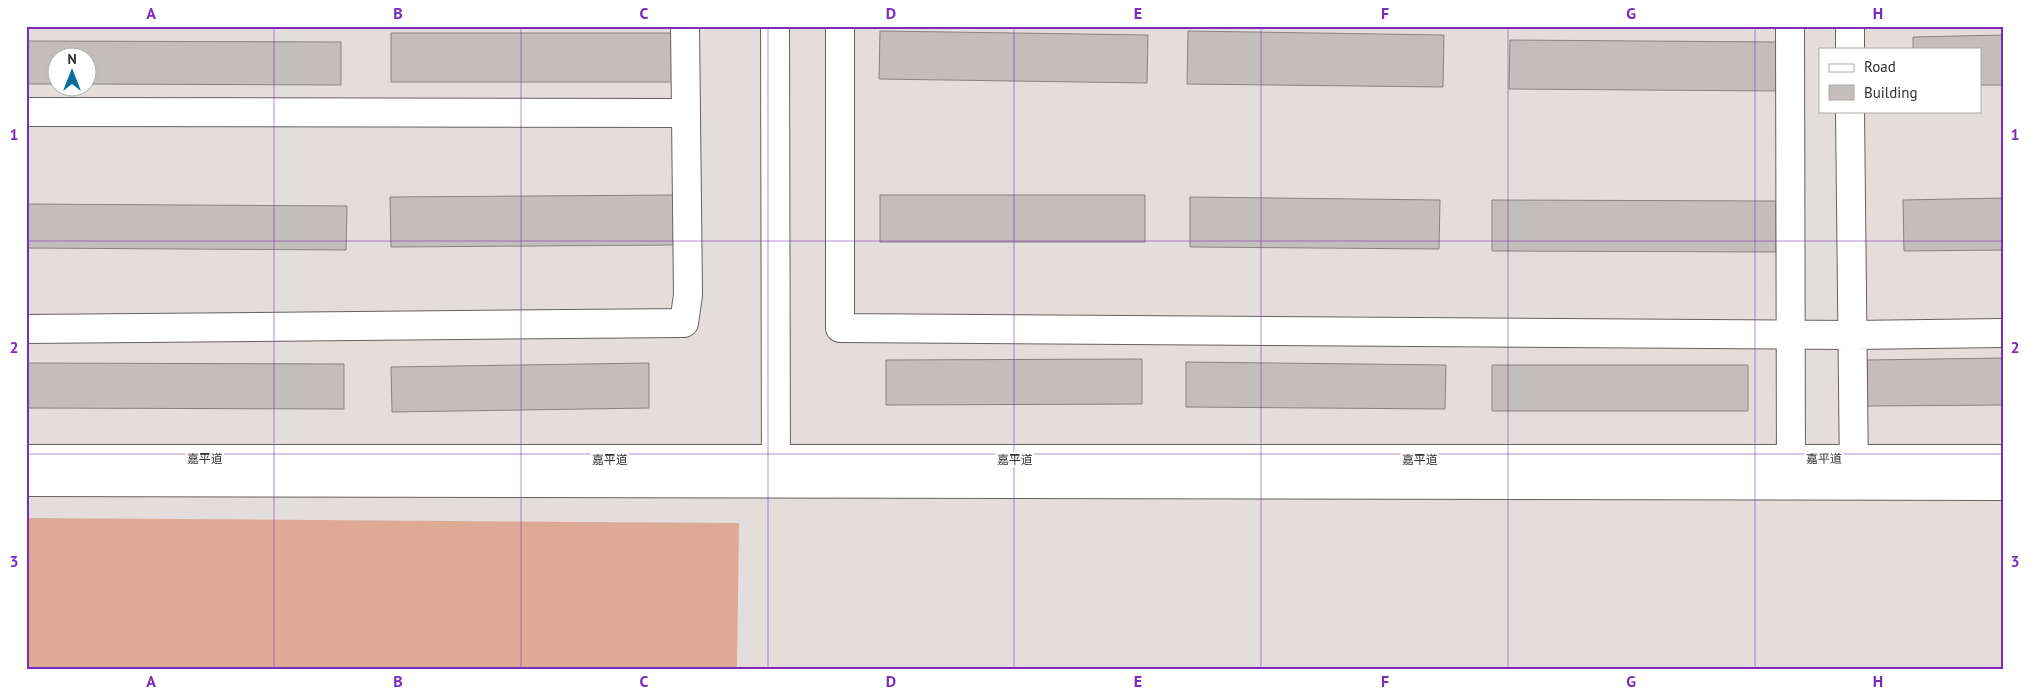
<svg xmlns="http://www.w3.org/2000/svg" width="2029" height="695" viewBox="0 0 2029 695" font-family="'PT Sans','Noto Sans SC',sans-serif">
<style>
.garden{fill:#deaa96}
.building{fill:#c3bdbb;stroke:#898482}
.lines{fill:none;stroke-linecap:round;stroke-linejoin:round}
.minor-casing{stroke:#676260;stroke-width:30}
.minor{stroke:#fff;stroke-width:28}
.grid{fill:none;stroke:#7b2cbf;stroke-width:1;stroke-opacity:0.55}
.labels{text-anchor:middle;stroke-width:4.5;stroke-linejoin:round;paint-order:stroke}
.street-label{font-size:12px;fill:#312f2e;stroke:#fff}
.neatline{fill:none;stroke:#7b2cbf;stroke-width:2}
.grid-label{font-size:16px;text-anchor:middle;font-weight:bold;fill:#7b2cbf}
</style>
<rect width="100%" height="100%" fill="#e3dedc"/>
<path class="garden" d="M26,518L739,523L737,669H26Z"/>
<path class="building" d="M880,31L1148,35L1147,83L879,79Z
M1188,31L1444,35L1443,87L1187,84Z
M391,33H676V82H391Z
M2003,35V85H1980V49H1913V37Z
M1510,40L1777,42V91L1509,89Z
M26,41L341,42V85L88,84V58H58V84H26Z
M676,195V245L391,247L390,197Z
M880,195H1145V242H880Z
M1190,197L1440,200L1439,249L1190,247Z
M2003,198V250L1904,251L1903,200Z
M1492,200L1776,201V252L1492,251Z
M26,204L347,206L346,250L26,248Z
M2003,358V405L1867,406V360Z
M1142,359V404L886,405V360Z
M1186,362L1446,365L1445,409L1186,407Z
M26,363L344,364V409L26,408Z
M649,363V408L392,412L391,367Z
M1492,365H1748V411H1492Z"/>
<g class="lines">
<g class="minor-casing">
<path id="minor" d="M775,26L776,478
M840,26V328L1852,335L2003,333
M1790,26L1791,477
M1850,26V49
M1850,111L1854,477
M26,112L686,113
M26,329L684,323L688,295L685,26
M26,459H2003
M26,482L2003,486"/>
</g>
<use href="#minor" class="minor"/>
</g>
<path class="grid" d="M274,26V669M521,26V669M768,26V669M1014,26V669M1261,26V669M1508,26V669M1755,26V669M26,241H2003M26,454H2003"/>
<g class="labels">
<g class="street-label">
<text x="205" y="463">嘉平道</text>
<text transform="translate(1824 459) rotate(-1)" y="4">嘉平道</text>
<text x="610" y="464">嘉平道</text>
<text x="1015" y="464">嘉平道</text>
<text x="1420" y="464">嘉平道</text>
</g>
</g>
<rect width="2029" height="695" fill="none" stroke="#ffffff" stroke-width="55"/>
<rect x="1819" y="48" width="162" height="65" fill="#ffffff" stroke="#adacab"/>
<rect x="1829" y="64" width="25" height="8" fill="#ffffff" stroke="#adacab"/>
<text x="1864" y="72" font-size="15" fill="#312f2e">Road</text>
<rect x="1829" y="85" width="25" height="15" fill="#c3bdbb" stroke="#adacab"/>
<text x="1864" y="98" font-size="15" fill="#312f2e">Building</text>
<g transform="translate(72 72)"><circle r="24" fill="#ffffff" stroke="#adacab"/>
<path d="M0-4L9 19L0 12L-9 19Z" fill="#056f9c"/>
<text y="-8" font-size="14" font-weight="bold" text-anchor="middle" fill="#312f2e">N</text>
</g>
<rect x="28" y="28" width="1974" height="640" class="neatline"/>
<g class="grid-label">
<text x="151" y="19">A</text>
<text x="398" y="19">B</text>
<text x="644" y="19">C</text>
<text x="891" y="19">D</text>
<text x="1138" y="19">E</text>
<text x="1385" y="19">F</text>
<text x="1631" y="19">G</text>
<text x="1878" y="19">H</text>
<text x="14" y="140">1</text>
<text x="2015" y="140">1</text>
<text x="14" y="353">2</text>
<text x="2015" y="353">2</text>
<text x="14" y="567">3</text>
<text x="2015" y="567">3</text>
<text x="151" y="687">A</text>
<text x="398" y="687">B</text>
<text x="644" y="687">C</text>
<text x="891" y="687">D</text>
<text x="1138" y="687">E</text>
<text x="1385" y="687">F</text>
<text x="1631" y="687">G</text>
<text x="1878" y="687">H</text>
</g>
</svg>
